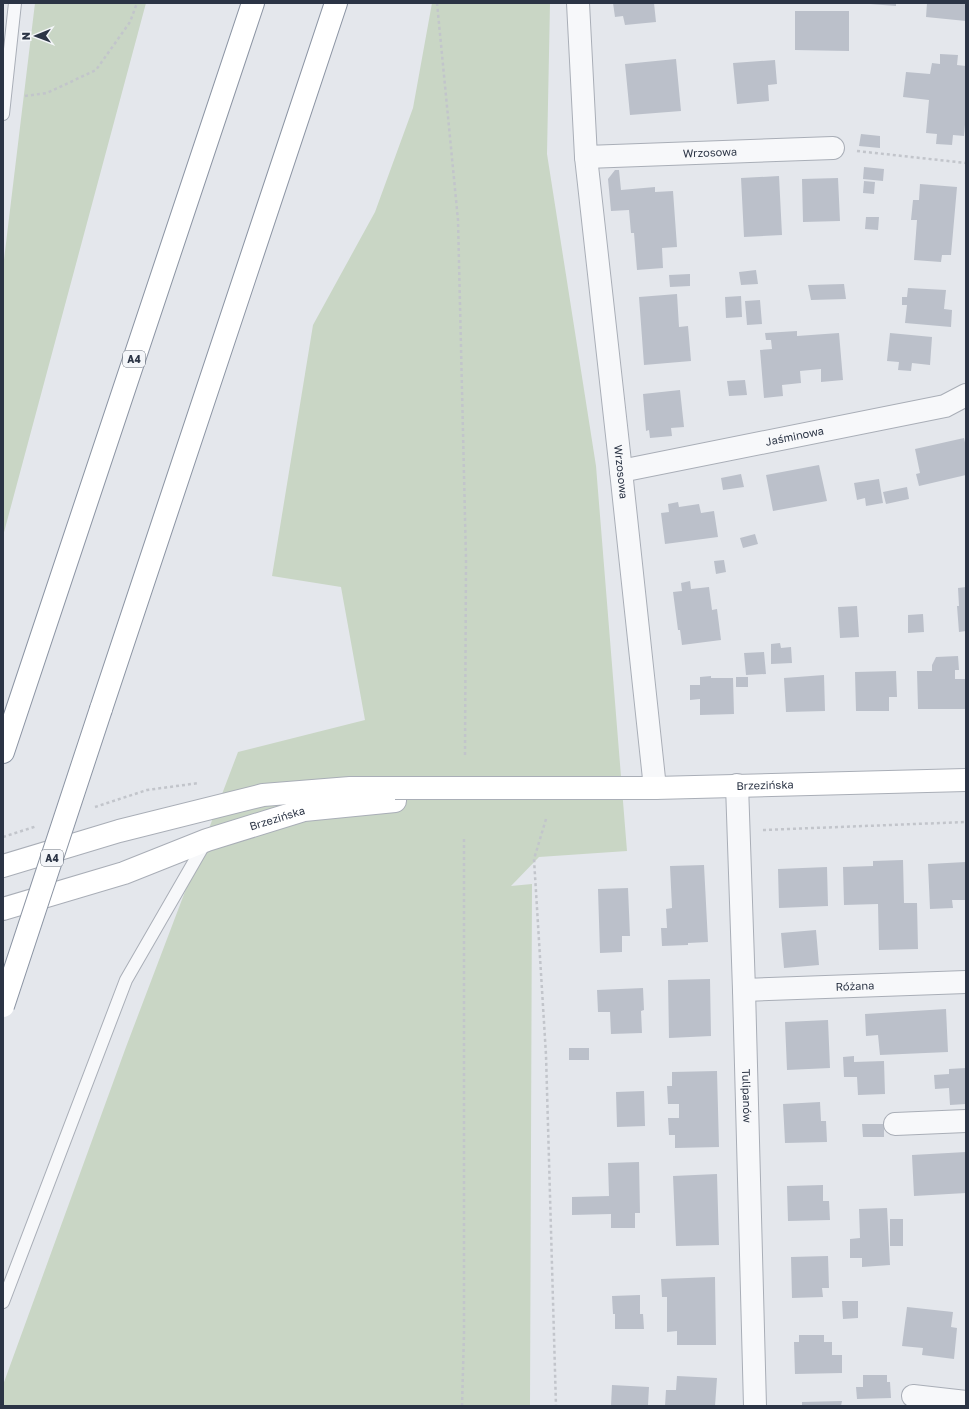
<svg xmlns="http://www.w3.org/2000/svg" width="969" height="1409" viewBox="0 0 969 1409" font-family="'Golos Text',sans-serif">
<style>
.green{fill:#c9d6c5}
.building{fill:#bbc0ca}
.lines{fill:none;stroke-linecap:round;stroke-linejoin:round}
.service-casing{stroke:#a9aeb7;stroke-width:14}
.minor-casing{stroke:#a9aeb7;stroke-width:24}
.secondary-casing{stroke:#a9aeb7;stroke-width:24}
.motorway-casing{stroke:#8b94a3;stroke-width:24}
.path{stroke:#c2c5cb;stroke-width:2.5;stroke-dasharray:3 3;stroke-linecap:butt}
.service{stroke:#f7f8fa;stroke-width:12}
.minor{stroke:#f7f8fa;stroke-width:22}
.secondary{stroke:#fff;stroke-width:22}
.motorway{stroke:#fff;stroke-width:22}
.secondary-bridge-casing{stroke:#a9aeb7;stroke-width:24;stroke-linecap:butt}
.motorway-bridge-casing{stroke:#8b94a3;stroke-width:24;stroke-linecap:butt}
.secondary-bridge{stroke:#fff;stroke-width:22}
.motorway-bridge{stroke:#fff;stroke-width:22}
.labels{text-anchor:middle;stroke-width:4;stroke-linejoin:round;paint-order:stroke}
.shield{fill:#f4f6f9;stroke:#676e7b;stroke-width:1}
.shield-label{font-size:10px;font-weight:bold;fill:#2b3445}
.street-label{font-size:11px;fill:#2b3445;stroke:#f4f6f9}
</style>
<rect width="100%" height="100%" fill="#e4e7ec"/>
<path class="green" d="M35,3H146L3,536V268Z
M432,3H550L547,154L596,466L627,851L539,857L511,886L532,884L530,1406H3V1385L126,1047L238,752L365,720L341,587L272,576L313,325L375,212L413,108Z"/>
<path class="building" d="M613,3H654L656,22L625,25L623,16L615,17Z
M870,3H896V6L870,4Z
M927,3H966V21L926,17Z
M795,11H849V51L795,50Z
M940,54L958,55L957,65L966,66V113L964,136L953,135L952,145L936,144L937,134L926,133L929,100L903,97L906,72L930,74L932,63L940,64Z
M676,59L681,111L630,115L625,64Z
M775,60L777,84L768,85L769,101L737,104L733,63Z
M861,134L880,136V148L859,146Z
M864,167L884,169L883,181L863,179Z
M615,170H619L621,190L655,187V192L673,191L677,247L662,248L663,268L637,270L634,233H631L629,210L611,211L608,179Z
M779,176L782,235L744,237L741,178Z
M838,178L840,221L803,222L802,179Z
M864,181L875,182L874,194L863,193Z
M920,184L957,187L951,255H942L941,262L914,260L917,220H911L913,200H919Z
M866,217H879L878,230L865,229Z
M756,270L758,284L741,285L739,272Z
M690,274V286L670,287L669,275Z
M844,284L846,299L811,300L808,285Z
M908,288L946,290L944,309L952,310L951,327L905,323L907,305H902V297H907Z
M677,294L679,327L688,326L691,361L644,365L639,297Z
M741,296L742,317L726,318L725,297Z
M760,300L762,324L747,325L745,301Z
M797,331V336L839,333L843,380L821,382V369L800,371L801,383L782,385L783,396L764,398L760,350L772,349L771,340H766L765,333Z
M890,333L932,337L930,365L912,363L911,371L898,370L899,362L887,361Z
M745,380L747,395L729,396L727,381Z
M680,390L684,427L671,428L672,436L650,438L649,430L646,431L643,394Z
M964,438L966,447V475L919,486L916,474L920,473L915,449Z
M819,465L827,501L773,511L766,475Z
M741,474L744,487L723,490L721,478Z
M879,479L883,503L866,506L865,498L857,500L854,483Z
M907,487L909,499L886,504L883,492Z
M678,502L679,507L699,504L701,513L714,511L718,537L665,544L661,513L669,512L668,504Z
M755,534L758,544L743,548L740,538Z
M724,560L726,572L716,574L714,561Z
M690,581L691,589L709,587L712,610L717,609L721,640L682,645L680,630H678L673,592L682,591L681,583Z
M966,587V631L959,632L957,606H959L958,588Z
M857,606L859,637L840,638L838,607Z
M923,614L924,632L908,633V615Z
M780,643L781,648L791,647L792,663L771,664V644Z
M764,652L766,674L746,675L744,653Z
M958,656L959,670H955V679H966V709H918L917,671H932V665L936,657Z
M896,671L897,697H889V711H856L855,672Z
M824,675L825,711L786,712L784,678Z
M711,676V678H733L734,714L700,715V699L690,700V685H700V677Z
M736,677H748V687H736Z
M903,860L904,903H917L918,949L879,950L878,904L844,905L843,867L873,866V861Z
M966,862V900H952L953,908L930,909L928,864Z
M704,865L708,942L688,943V945L662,946L661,928H667L666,909L672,908L670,866Z
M827,867L828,906L779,908L778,869Z
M628,888L630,936H622V952L600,953L598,889Z
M816,930L819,965L784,968L781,933Z
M710,979L711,1036L669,1038L668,980Z
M643,988L644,1010L641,1011L642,1033L611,1034L610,1012H598L597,990Z
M946,1009L948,1052L880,1055L878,1035L866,1036L865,1014Z
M828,1020L830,1068L787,1070L785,1022Z
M569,1048H589V1060H569Z
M854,1056V1062L884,1061L885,1094L858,1095L857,1077H844L843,1057Z
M966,1068V1104L950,1105L949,1088L935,1089L934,1075L949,1074V1069Z
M717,1071L719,1147L675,1148V1135H669L668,1118H679V1104H668L667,1086H672V1072Z
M644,1091L645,1126L617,1127L616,1092Z
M820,1102L821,1121H826L827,1142L785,1143L783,1104Z
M862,1124H884V1137H863Z
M966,1152V1193L914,1196L912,1155Z
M639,1162L640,1213H635V1228H611V1214L572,1215V1197L609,1196L608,1163Z
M717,1174L719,1245L676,1246L673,1176Z
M823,1185V1201H829L830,1220L788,1221L787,1186Z
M887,1208L890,1265L862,1267V1258H850V1239L860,1238L859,1209Z
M890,1219H903V1246H890Z
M828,1256L829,1288H822L823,1297L792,1298L791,1257Z
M715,1277L716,1345H677V1331L667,1332V1297H662L661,1279Z
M640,1295V1314H643L644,1329H615V1314H613L612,1296Z
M842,1301H858V1318L843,1319Z
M907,1307L953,1312L951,1327L957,1328L954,1359L922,1355L923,1348L902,1346Z
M799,1335H824V1342H832V1355H842V1373L795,1374L794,1342H799Z
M863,1375H887V1382H890L891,1398L857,1399L856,1387H863Z
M677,1376L717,1378L715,1406H665L666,1390H676Z
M612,1385L649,1387L648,1405L611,1406Z
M842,1401L841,1406H802V1402Z"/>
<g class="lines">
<g class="service-casing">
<path id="service" d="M3,114L15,3
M3,1302L126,980L205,843"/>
</g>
<g class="minor-casing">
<g id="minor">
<path id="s1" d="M578,3L586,157L621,471L655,788"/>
<path id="s2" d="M586,157L833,148"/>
<path id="s3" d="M621,471L945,406L966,395"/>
<path id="s4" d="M737,785L744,990L755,1406"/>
<path id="s5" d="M744,990L966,982"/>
<path d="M895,1124L966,1121"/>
<path d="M913,1396L966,1402"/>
</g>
</g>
<g class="secondary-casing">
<g id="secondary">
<path id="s6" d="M518,788H655L966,780"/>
<path d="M3,866L119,831L263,795L350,788H395"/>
<path id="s7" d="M3,909L124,873L207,840L304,810L395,801"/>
</g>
</g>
<g class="motorway-casing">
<path id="motorway" d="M101,709L336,3
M3,752L253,3"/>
</g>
<path class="path" d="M437,3L458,220L466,559L465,755
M25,96L47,93L96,70L130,22L137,3
M857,151L966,163
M95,807L147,790L199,783
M546,819L534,859L546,1055L556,1406
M763,830L966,822
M3,837L37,826
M462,1406L464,1335V837"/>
<use href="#service" class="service"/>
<use href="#minor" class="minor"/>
<use href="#secondary" class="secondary"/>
<use href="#motorway" class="motorway"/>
<g class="secondary-bridge-casing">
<path id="secondary-bridge" d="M395,788H518"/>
</g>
<g class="motorway-bridge-casing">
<path id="motorway-bridge" d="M3,1006L101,709"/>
</g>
<use href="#secondary-bridge" class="secondary-bridge"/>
<use href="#motorway-bridge" class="motorway-bridge"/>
</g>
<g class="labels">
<g class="shield">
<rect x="123" y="351" width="22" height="16" rx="3"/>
<rect x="41" y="850" width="22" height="16" rx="3"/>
</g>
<g class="shield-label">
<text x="134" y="363">A4</text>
<text x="52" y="862">A4</text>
</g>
<g class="street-label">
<text dy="4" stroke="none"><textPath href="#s2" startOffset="124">Wrzosowa</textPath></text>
<text dy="4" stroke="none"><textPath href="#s3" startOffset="177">Jaśminowa</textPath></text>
<text dy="4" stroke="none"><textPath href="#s1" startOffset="471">Wrzosowa</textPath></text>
<text dy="4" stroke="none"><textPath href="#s6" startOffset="247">Brzezińska</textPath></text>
<text dy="4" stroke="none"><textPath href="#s7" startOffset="289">Brzezińska</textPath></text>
<text dy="4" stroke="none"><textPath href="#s5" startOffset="111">Różana</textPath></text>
<text dy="4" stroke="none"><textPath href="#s4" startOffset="311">Tulipanów</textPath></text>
</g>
</g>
<rect width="969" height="1409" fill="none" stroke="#2b3445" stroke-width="8"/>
<g transform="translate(36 36) rotate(269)" stroke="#f4f6f9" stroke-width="3" paint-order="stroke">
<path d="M0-3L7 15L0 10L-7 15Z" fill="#2b3445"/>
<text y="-6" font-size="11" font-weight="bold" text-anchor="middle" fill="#2b3445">N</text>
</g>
</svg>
